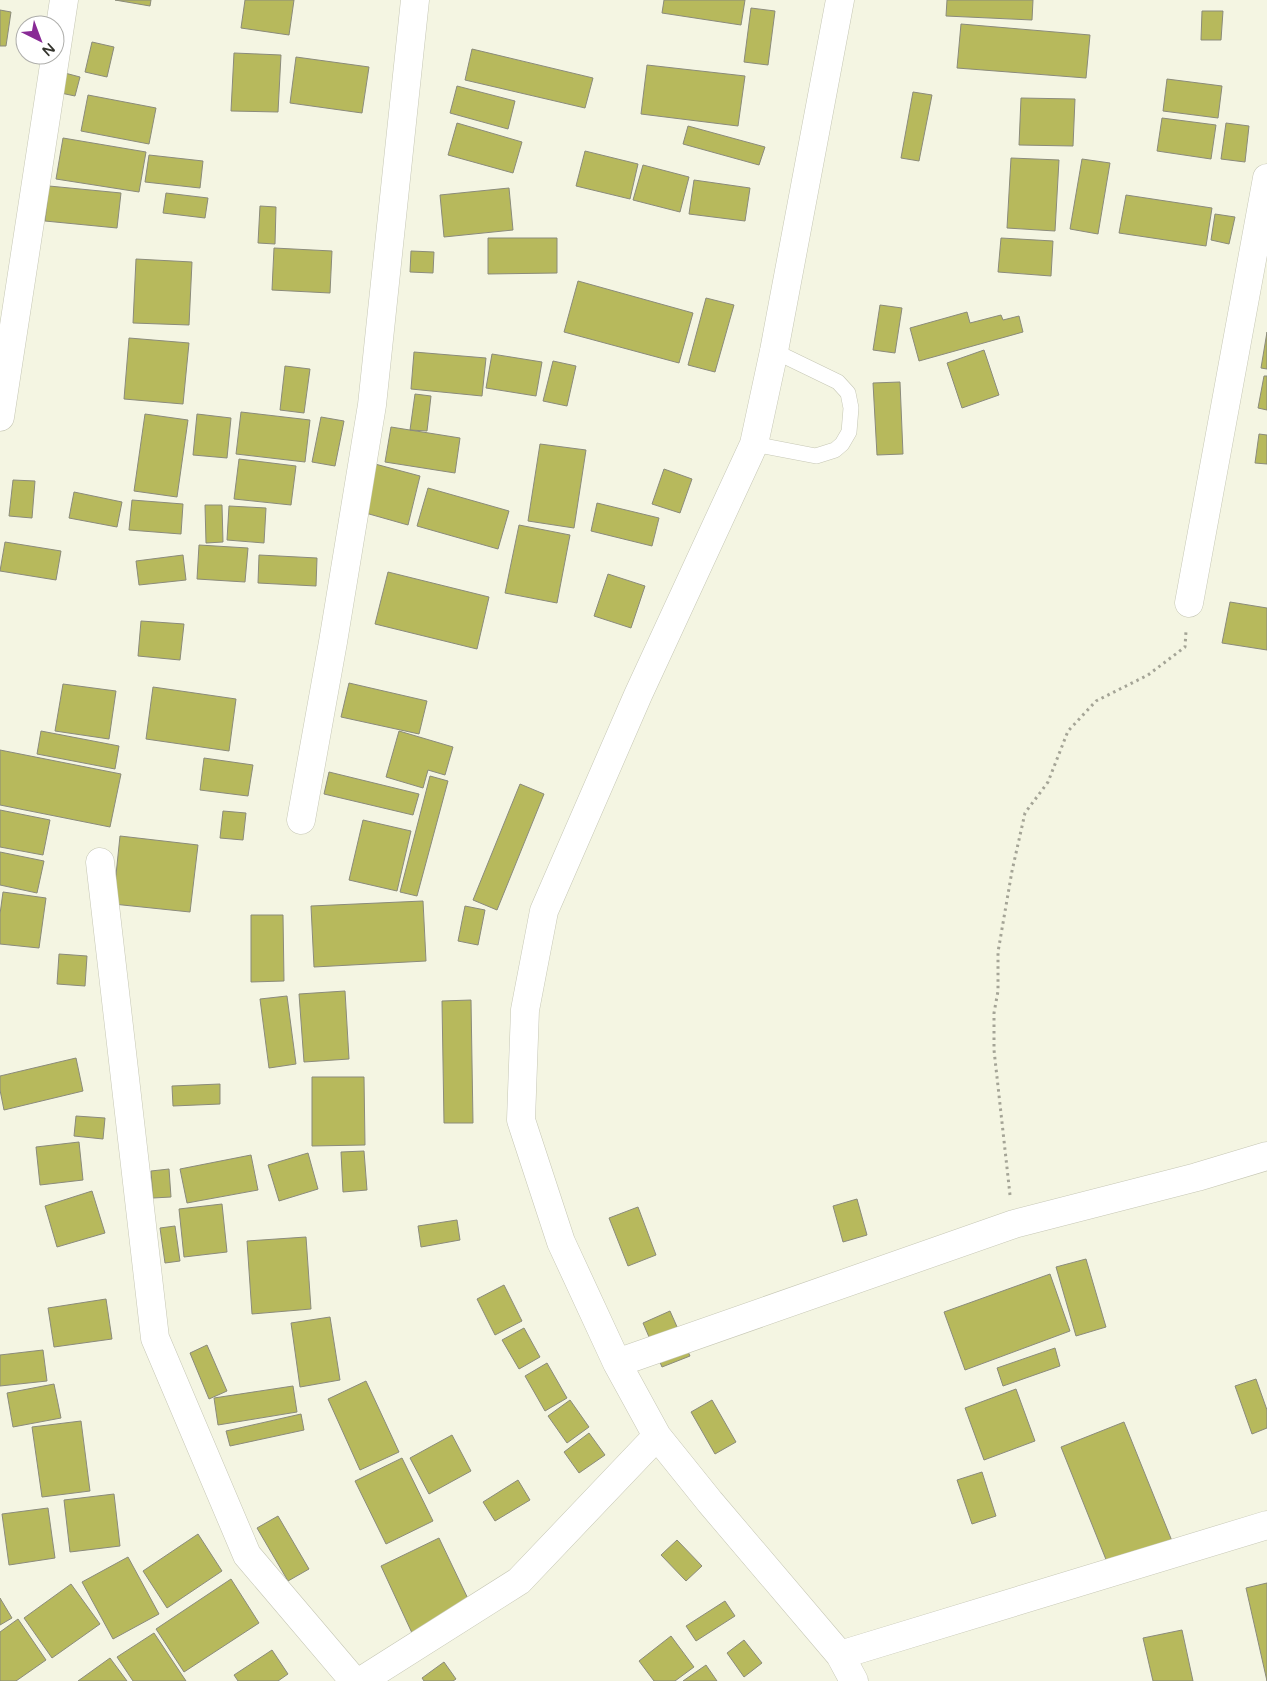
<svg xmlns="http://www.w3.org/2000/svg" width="1267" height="1681" viewBox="0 0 1267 1681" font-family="'Varela Round',sans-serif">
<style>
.building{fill:#b7b95c;stroke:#8b8b7b}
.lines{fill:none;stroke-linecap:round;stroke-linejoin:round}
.lane-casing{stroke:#c6c7b5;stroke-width:16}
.street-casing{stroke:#c6c7b5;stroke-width:29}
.path{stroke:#a4a496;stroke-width:3;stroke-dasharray:2.5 4;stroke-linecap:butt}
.lane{stroke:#fff;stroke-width:15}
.street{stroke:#fff;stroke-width:28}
</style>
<rect width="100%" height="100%" fill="#f4f5e2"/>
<path class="building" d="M115,0H151L150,6Z
M245,0H294L289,35L241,28Z
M664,0H745L741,25L662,13Z
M947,0H1033L1032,20L946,16Z
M751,8L775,11L768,65L744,62Z
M0,10L11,12L6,46H0Z
M1202,11H1223L1221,40H1201Z
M961,24L1090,35L1086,78L957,68Z
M92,42L114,47L107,77L85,72Z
M472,49L593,78L585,108L465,80Z
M234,53L281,55L278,112L231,111Z
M296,57L369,67L362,113L290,103Z
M647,65L745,76L738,126L641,114Z
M61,72L80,77L75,96L56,92Z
M1167,79L1222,86L1218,118L1163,111Z
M457,86L515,101L508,129L450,113Z
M913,92L932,95L919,161L901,158Z
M88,95L156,108L149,144L81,131Z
M1021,98L1075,99L1073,146L1019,145Z
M1162,118L1216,125L1211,159L1157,151Z
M457,123L522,142L513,173L448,155Z
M1226,123L1249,126L1245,162L1221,159Z
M688,126L765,147L759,165L683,144Z
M63,138L146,152L139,192L56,179Z
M585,151L638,164L630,199L576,186Z
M149,155L203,161L200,188L145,182Z
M1011,158L1059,160L1055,231L1007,228Z
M1082,159L1110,163L1098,234L1070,229Z
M643,165L689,177L680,212L633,200Z
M694,180L750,188L745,221L689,214Z
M49,186L121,193L117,228L45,221Z
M509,188L513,230L444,237L440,195Z
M166,193L208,198L205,218L163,213Z
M1126,195L1212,208L1206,246L1119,233Z
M260,206L276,207L275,244L258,243Z
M1215,214L1235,217L1229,244L1211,240Z
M488,238H557V273L488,274Z
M1001,238L1053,241L1051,276L998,272Z
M274,248L332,251L330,293L272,290Z
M411,251L434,252L433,273L410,272Z
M136,259L192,262L189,325L133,323Z
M578,281L693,313L679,363L564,332Z
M706,298L734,305L715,372L688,365Z
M880,305L902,308L895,353L873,350Z
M967,312L970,323L1001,315L1003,320L1019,316L1023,332L919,361L910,328Z
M1267,332V369L1261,368Z
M129,338L189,343L183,404L124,399Z
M984,350L999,395L962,408L947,363Z
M414,352L486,358L482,396L411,389Z
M492,354L542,362L536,396L486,388Z
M553,361L576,366L567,406L543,401Z
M285,366L310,369L304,413L280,410Z
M1264,376H1267V410L1258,408Z
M900,382L903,454L877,455L873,383Z
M415,394L431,396L427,431L410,430Z
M241,412L310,420L305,462L236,454Z
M145,414L188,420L177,497L134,491Z
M197,414L231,418L227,458L193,455Z
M321,417L344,421L335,466L312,462Z
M391,427L460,438L455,473L385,462Z
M1259,434L1267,435V464L1255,463Z
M540,444L586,450L574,528L528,521Z
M239,459L296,466L291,505L234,499Z
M375,464L420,476L408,525L362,512Z
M664,469L692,479L680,513L652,504Z
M13,480L35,481L32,518L9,516Z
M428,488L509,511L498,549L417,526Z
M74,492L122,502L117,527L69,518Z
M132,500L183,504L181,534L129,530Z
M597,503L659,518L652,546L591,531Z
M205,505H222L223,542L206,543Z
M229,506L266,508L264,543L227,540Z
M519,525L570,535L557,603L505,593Z
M5,542L61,551L56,580L0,571Z
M199,545L248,548L245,582L197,579Z
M183,555L186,580L139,585L136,561Z
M259,555L317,558L316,586L258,583Z
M388,572L489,597L477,649L375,624Z
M608,574L645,586L631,628L594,616Z
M1230,602L1267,608V650L1222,643Z
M141,621L184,624L180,660L138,656Z
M349,683L427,701L419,734L341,717Z
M63,684L116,691L109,739L55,731Z
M153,687L236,699L229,751L146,739Z
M41,731L119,746L115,769L37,754Z
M399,731L453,747L445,775L428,770L423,788L386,777Z
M0,750L121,774L110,827L0,805Z
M204,758L253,765L248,796L200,790Z
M329,772L419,794L413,815L324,794Z
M430,776L448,781L417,896L400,892Z
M520,784L544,794L497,910L473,900Z
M0,810L50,820L43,855L0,847Z
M223,811L246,813L243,840L220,838Z
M363,820L411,831L397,891L349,880Z
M120,836L198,845L190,912L113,904Z
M0,852L44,861L37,893L0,885Z
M3,892L46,898L39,948L0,944V914Z
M423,901L426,961L314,967L311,906Z
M465,906L485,910L478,945L458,941Z
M251,915H283L284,981L251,982Z
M59,954L87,956L85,986L57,984Z
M345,991L349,1059L304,1062L299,994Z
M287,996L296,1064L269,1068L260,999Z
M471,1000L473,1123H444L442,1001Z
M76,1058L83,1091L4,1110L0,1090V1076Z
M312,1077H364L365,1145L312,1146Z
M220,1084V1104L173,1106L172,1086Z
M76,1116L105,1118L103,1139L74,1136Z
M79,1142L83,1180L40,1185L36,1147Z
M364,1151L367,1190L343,1192L341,1152Z
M308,1153L318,1189L279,1201L268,1165Z
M251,1155L258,1190L187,1203L180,1169Z
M169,1169L171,1197L153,1198L151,1171Z
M92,1191L105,1233L57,1247L45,1206Z
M857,1199L867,1235L843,1242L833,1206Z
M222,1204L227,1252L184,1257L179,1209Z
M638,1207L656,1255L628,1266L609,1218Z
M457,1220L460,1240L421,1247L418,1226Z
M175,1226L180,1261L165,1263L160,1228Z
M306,1237L311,1309L252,1314L247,1241Z
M1086,1259L1106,1327L1076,1336L1056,1267Z
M1050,1274L1070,1331L965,1370L944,1312Z
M504,1285L522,1321L495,1335L477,1299Z
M106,1299L112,1339L54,1347L48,1308Z
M670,1311L690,1356L662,1367L643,1323Z
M330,1317L340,1380L300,1387L291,1323Z
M524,1328L540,1357L519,1369L502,1340Z
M207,1345L227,1391L209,1399L190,1353Z
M1055,1348L1060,1366L1003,1386L997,1368Z
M43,1350L47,1381L0,1386V1355Z
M547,1363L567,1398L545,1411L525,1376Z
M1256,1379L1267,1410V1428L1252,1434L1235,1386Z
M366,1381L399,1452L360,1470L328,1399Z
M54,1384L61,1418L13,1427L7,1393Z
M293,1386L297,1412L218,1425L214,1398Z
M1016,1389L1035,1441L984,1460L965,1408Z
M570,1400L589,1427L567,1443L548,1416Z
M712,1400L736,1442L715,1454L691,1412Z
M301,1414L304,1430L230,1446L226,1431Z
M81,1421L90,1491L42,1497L32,1427Z
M1124,1422L1172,1541L1109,1567L1061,1447Z
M589,1433L605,1455L579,1473L564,1452Z
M452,1435L471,1471L429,1494L410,1458Z
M402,1458L433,1521L386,1544L355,1481Z
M982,1472L996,1516L972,1524L957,1480Z
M518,1480L530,1500L495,1521L483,1502Z
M114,1494L120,1546L70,1552L64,1500Z
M48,1508L55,1558L9,1565L2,1514Z
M278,1516L309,1569L288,1581L257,1528Z
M198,1534L222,1571L167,1608L143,1571Z
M439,1538L471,1605L412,1633L381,1566Z
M677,1540L702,1566L686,1581L661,1555Z
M128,1557L159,1614L113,1639L82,1582Z
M231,1579L259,1623L184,1672L156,1629Z
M1267,1583V1681L1246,1588Z
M71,1584L100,1624L52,1658L24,1618Z
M0,1598L12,1618L0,1625Z
M725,1601L735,1616L696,1641L686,1626Z
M18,1619L46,1660L16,1681H0V1632Z
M1182,1630L1193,1681H1153L1143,1638Z
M154,1633L186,1681H133L117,1657Z
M671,1636L694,1667L675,1681H654L639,1661Z
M744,1640L762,1663L744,1677L727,1653Z
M272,1650L288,1674L278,1681H238L234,1675Z
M110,1658L127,1681H78Z
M444,1662L456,1679L453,1681H424L422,1678Z
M706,1665L717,1681H683Z"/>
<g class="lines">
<g class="lane-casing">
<path id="lane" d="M754,444L816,456L835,450L842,444L849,432L851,408L848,393L838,382L774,351"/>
</g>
<g class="street-casing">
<path id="street" d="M840,0L774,351L754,444L638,695L544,911L525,1010L521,1120L561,1242L617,1363L657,1436L710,1502L840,1655L854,1681
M0,417L64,0
M1189,603L1267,178
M301,820L333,642L372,405L415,0
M100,862L155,1338L247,1555L354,1681
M617,1363L1014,1224L1197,1177L1267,1156
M840,1655L1267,1525
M361,1681L519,1581L657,1436"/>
</g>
<path class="path" d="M1010,1195L994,1050V1013L998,991V952L1012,871L1025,813L1048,782L1068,731L1096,701L1148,675L1185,647L1186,631"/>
<use href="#lane" class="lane"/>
<use href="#street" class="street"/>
</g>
<g transform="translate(40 40) rotate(138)"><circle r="24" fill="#ffffff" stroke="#aeaeab"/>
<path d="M0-4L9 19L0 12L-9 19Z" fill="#882a95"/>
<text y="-8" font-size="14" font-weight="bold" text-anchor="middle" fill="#34342d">N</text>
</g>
</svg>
